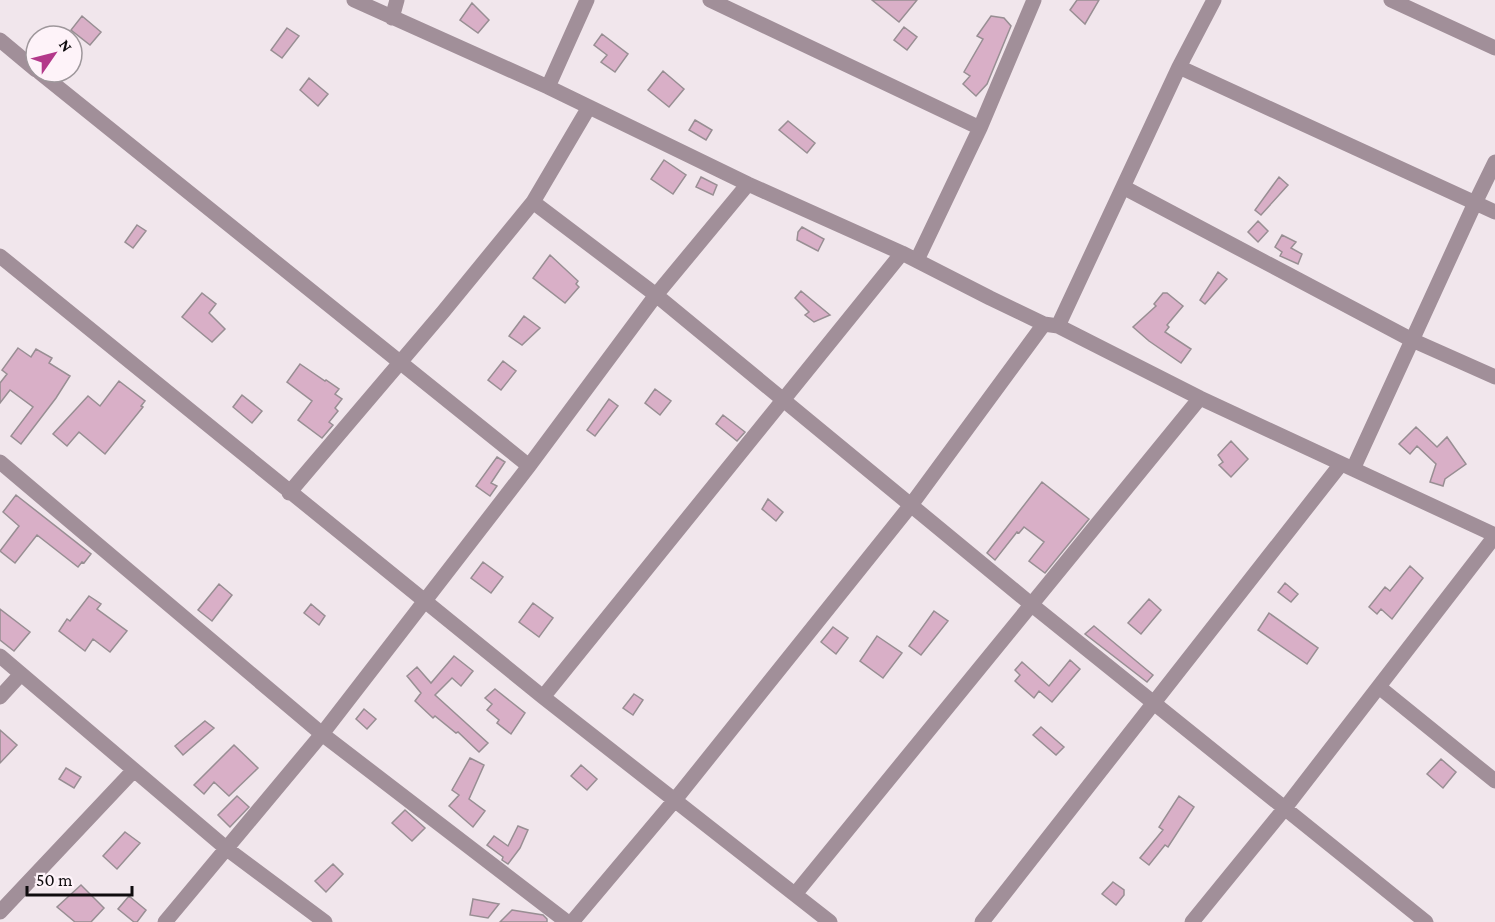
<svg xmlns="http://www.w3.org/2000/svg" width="1495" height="922" viewBox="0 0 1495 922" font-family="'Crimson Pro',serif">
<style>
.building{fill:#d9afc7;stroke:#988e93;stroke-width:1.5}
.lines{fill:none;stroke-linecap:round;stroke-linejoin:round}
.minor{stroke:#a18f99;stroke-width:15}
</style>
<rect width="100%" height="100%" fill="#f1e6ec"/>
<path class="building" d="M872,0H917L899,22Z
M1077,0H1099L1085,24L1070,10Z
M472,3L489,20L478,33L460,20Z
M82,16L101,32L90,45L71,30Z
M991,16L1004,18L1011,26L987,84L976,96L963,84L970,76L964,72L983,39L977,36Z
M904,27L917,37L907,50L894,40Z
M287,28L299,36L282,58L271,50Z
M602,34L628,54L615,72L601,62L607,55L594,45Z
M663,71L684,89L669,107L648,90Z
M309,78L328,94L318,106L300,90Z
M695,120L712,130L706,140L689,130Z
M788,121L815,143L807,153L779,130Z
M664,160L686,175L673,194L651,179Z
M701,177L717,185L713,195L696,187Z
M1279,177L1288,185L1261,215L1255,210Z
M1258,221L1268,231L1258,242L1248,232Z
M137,225L146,231L133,248L125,242Z
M802,227L824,239L818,251L797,240L798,232Z
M1282,235L1296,242L1291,248L1302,254L1298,264L1280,256L1282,252L1275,247Z
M550,255L578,281L576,284L579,287L565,303L533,278Z
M1218,272L1227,279L1205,304L1200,300Z
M801,291L830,315L814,322L805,315L809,312L795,298Z
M202,293L216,304L209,313L225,329L212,342L182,317Z
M1163,293H1167L1183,306L1167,325L1169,327L1165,332L1191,349L1181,363L1149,341L1133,327L1156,306L1154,304Z
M524,316L540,328L522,345L509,336Z
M18,348L31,357L36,349L52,358L49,363L70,376L56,398L21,444L11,436L33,407L10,390L0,403V383L7,374L2,370Z
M503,361L516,371L501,390L488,380Z
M300,364L325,381L326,380L339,389L335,394L342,399L335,408L338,411L329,422L333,425L322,438L298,420L312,401L287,382Z
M119,381L145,401L141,406L143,407L105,454L79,432L67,446L53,434L88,396L100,406Z
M655,389L671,401L660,415L645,403Z
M242,395L262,411L252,423L233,407Z
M609,399L618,406L595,436L587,430Z
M723,415L745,432L737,441L716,424Z
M1416,427L1437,447L1447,437L1466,464L1445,479L1443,486L1430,482L1436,464L1417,446L1410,454L1399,444Z
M1231,441L1248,459L1231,477L1219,465L1223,462L1218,455Z
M497,457L505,462L491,483L497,486L490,496L476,486Z
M1042,482L1089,519L1045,573L1029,561L1044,542L1024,527L1019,533L1017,532L995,560L987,553Z
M16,495L91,554L84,563L82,562L78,567L37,535L15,563L0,551L19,526L3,512Z
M768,499L783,512L776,521L762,509Z
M483,562L503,577L491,593L471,578Z
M1410,566L1423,578L1392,619L1381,609L1377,614L1369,607L1385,587L1390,591Z
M1285,583L1298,594L1291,602L1278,592Z
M219,584L232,595L212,621L198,610Z
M89,596L101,604L97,609L127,631L110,652L93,639L85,651L59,631L67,619L70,621Z
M1149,599L1161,610L1141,634L1128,623Z
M533,603L553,618L539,637L519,622Z
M311,604L325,616L319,625L304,613Z
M0,609L30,632L14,651L0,640Z
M934,611L948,621L921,655L909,646Z
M1269,613L1318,648L1307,664L1258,630Z
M1094,626L1153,675L1147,682L1085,634Z
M833,627L848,638L836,654L821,642Z
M877,636L902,653L883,678L860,661Z
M454,656L473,671L461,686L452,678L435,695L488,743L479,752L458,732L456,733L435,716L433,718L415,701L421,693L407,676L417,667L431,683Z
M1070,660L1080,669L1052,702L1039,691L1034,698L1015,681L1020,675L1015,670L1022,662L1049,686Z
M495,689L525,713L511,734L497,723L499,720L487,710L492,704L485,698Z
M634,694L643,700L633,715L623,708Z
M364,709L376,719L367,729L356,719Z
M205,721L214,728L183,755L175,746Z
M1041,727L1064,747L1056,755L1033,735Z
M0,730L17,745L0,763Z
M234,745L258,768L229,796L214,782L204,794L194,785Z
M470,758L484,765L469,799L485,811L473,827L449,806L459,795L452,790Z
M1441,759L1456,772L1443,788L1427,774Z
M581,765L597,779L587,790L571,776Z
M66,768L81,777L74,788L59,779Z
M237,796L249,807L230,827L218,815Z
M1179,796L1194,807L1168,847L1165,845L1149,865L1140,858L1163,830L1159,827Z
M405,810L425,828L412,841L392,823Z
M518,826L528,830L520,848L508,864L502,860L503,857L487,845L494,836L508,846Z
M125,832L140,843L117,869L103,856Z
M333,864L343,874L326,892L315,881Z
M1113,882L1124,890V895L1116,905L1102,894Z
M81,885L104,908L91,922H75L57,907Z
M129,896L146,910L137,922H134L118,909Z
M473,899L499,904L488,918L470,915Z
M512,910L543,915L547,919V922H500Z"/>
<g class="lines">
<path class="minor" d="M354,0L548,87L748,184L902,253L990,298L1044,324L1058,326L1200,398L1495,535
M710,0L980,128
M1391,0L1495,48
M392,18L397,0
M0,40L36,70
M1179,67L1495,212
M39,72L529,466
M548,87L587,0
M589,107L533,202L656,295L1032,605L1426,922
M1123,187L1412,340L1495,377
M0,256L543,697L830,922
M917,260L980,128L1034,0
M1058,326L1179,67L1214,0
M0,462L322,734L567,922
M1353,469L1475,203L1495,162
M289,493L443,312L533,202
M0,656L227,849L325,922
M1379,687L1495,781
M0,697L21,674
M543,697L902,253
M796,893L1200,398
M0,912L134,770
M165,922L322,734L529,466L656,295L748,184
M572,922L674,801L911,505L1044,324
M982,922L1341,464
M1192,922L1285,808L1495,536"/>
</g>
<g transform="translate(54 54) rotate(55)"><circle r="28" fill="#fef3f9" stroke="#9e979b" stroke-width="1.5"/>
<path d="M0-4.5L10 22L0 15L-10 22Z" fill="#b3388a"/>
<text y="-9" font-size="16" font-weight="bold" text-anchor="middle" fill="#0f0c0e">N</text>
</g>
<path d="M27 886v9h105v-9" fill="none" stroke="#0f0c0e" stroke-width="3"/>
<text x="36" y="886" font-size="18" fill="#0f0c0e" stroke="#fef3f9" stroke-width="4.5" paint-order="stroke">50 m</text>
</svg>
